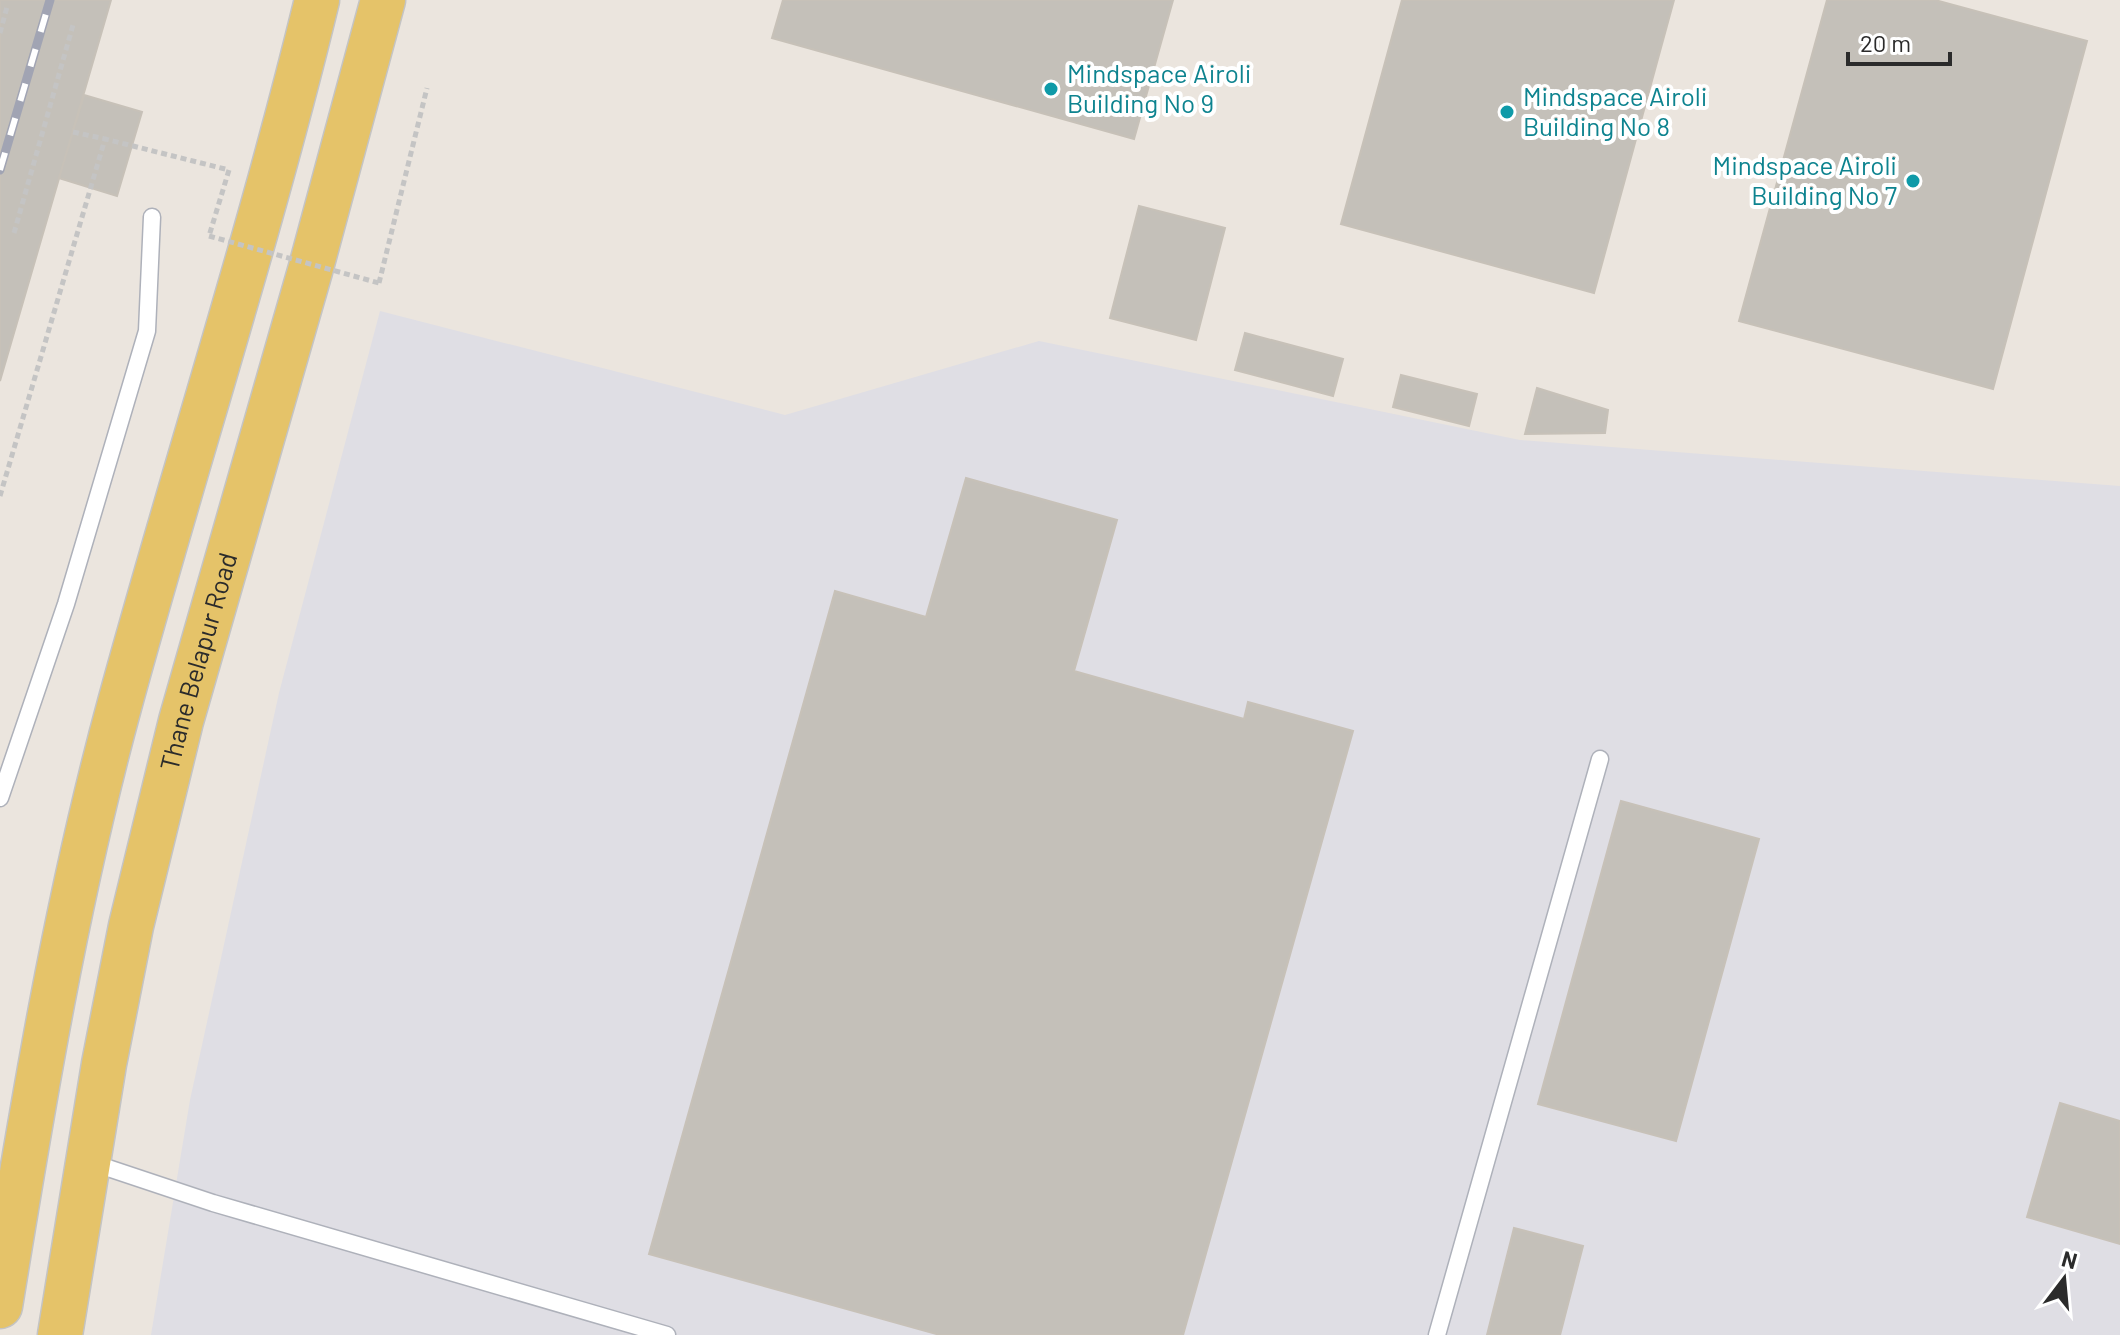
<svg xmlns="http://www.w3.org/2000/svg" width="2120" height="1335" viewBox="0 0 2120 1335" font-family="Barlow,sans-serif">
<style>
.industrial{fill:#dfdee4}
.building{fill:#c4c0b9;stroke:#c7c1b8;stroke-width:2}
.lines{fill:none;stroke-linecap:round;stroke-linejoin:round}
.lane-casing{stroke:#aeb1ba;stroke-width:19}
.primary-casing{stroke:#c4c4c4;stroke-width:47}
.path{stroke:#c4c4c4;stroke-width:5;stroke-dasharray:6 4;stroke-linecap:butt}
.lane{stroke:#fff;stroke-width:16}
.primary{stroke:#e5c369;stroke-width:44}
.rail-casing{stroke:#a1a4b3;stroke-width:9}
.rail{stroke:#fff;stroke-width:6;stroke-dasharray:18;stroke-linecap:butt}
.path-bridge{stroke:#c4c4c4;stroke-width:5;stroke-dasharray:6 4;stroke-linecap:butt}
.culture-dot{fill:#0f9aa8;stroke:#fff;stroke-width:3}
.labels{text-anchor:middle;stroke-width:8;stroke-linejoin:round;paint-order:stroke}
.culture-label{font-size:26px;fill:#0d838f;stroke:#fff;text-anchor:start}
.street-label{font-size:26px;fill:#2b2b2b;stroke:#fff}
</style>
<rect width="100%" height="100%" fill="#ebe5de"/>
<path class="industrial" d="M380,311L785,415L1039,341L1520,440L2120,486V1335H151L190,1100L279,693Z"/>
<path class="building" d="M0,0H111L0,381Z
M783,0H1173L1134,139L772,38Z
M1402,0H1674L1594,293L1341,224Z
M1827,0H1935L2087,41L1993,389L1739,321Z
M84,95L142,112L117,196L59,178Z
M1139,206L1225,228L1196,340L1110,318Z
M1245,333L1343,359L1333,396L1235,370Z
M1401,375L1477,394L1469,426L1393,407Z
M1537,388L1608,410L1605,433L1525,434Z
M966,478L1117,520L1074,671L1244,719L1248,702L1353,731L1183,1335H940L649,1254L835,591L926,617Z
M1621,801L1759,839L1676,1141L1538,1104Z
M2060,1103L2120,1121V1244L2027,1217Z
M1514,1228L1583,1246L1560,1335H1487Z"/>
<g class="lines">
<g class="lane-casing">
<path id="lane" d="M0,798L66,604L147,331L152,217
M90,1162L213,1203L667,1335
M1437,1335L1600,759"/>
</g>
<g class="primary-casing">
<g id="primary">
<path d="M0,1306C33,1103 66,901 120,703C184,468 260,236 317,0"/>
<path id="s1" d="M60,1335L104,1064L131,926L181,721L310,271L383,0"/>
</g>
</g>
<path class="path" d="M0,33L7,7
M73,132L105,139
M14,233L73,25
M379,283L427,88
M0,496L105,139L229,170L209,236"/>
<use href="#lane" class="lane"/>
<use href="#primary" class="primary"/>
<g class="rail-casing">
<path id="rail" d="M0,170L50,0"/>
</g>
<use href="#rail" class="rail"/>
<path class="path-bridge" d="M209,236L379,283"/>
</g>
<g class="culture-dot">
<circle cx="1051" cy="89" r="8"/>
<circle cx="1507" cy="112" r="8"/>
<circle cx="1913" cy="181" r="8"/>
</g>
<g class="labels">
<g class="culture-label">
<text x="1067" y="83">Mindspace Airoli<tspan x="1067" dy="30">Building No 9</tspan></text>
<text x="1523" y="106">Mindspace Airoli<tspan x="1523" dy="30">Building No 8</tspan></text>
<text x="1897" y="175" text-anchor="end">Mindspace Airoli<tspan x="1897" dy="30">Building No 7</tspan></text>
</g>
<g class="street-label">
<text dy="9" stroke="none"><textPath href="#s1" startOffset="688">Thane Belapur Road</textPath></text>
</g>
</g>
<g transform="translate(2064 1279) rotate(16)" stroke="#ffffff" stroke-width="6" paint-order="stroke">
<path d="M0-6L14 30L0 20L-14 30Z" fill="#2b2b2b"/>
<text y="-12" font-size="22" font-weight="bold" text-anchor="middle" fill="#2b2b2b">N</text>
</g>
<path d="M1848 52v12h102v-12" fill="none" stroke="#2b2b2b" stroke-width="4"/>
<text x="1860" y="52" font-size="24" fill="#2b2b2b" stroke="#ffffff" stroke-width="6" paint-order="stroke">20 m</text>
</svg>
